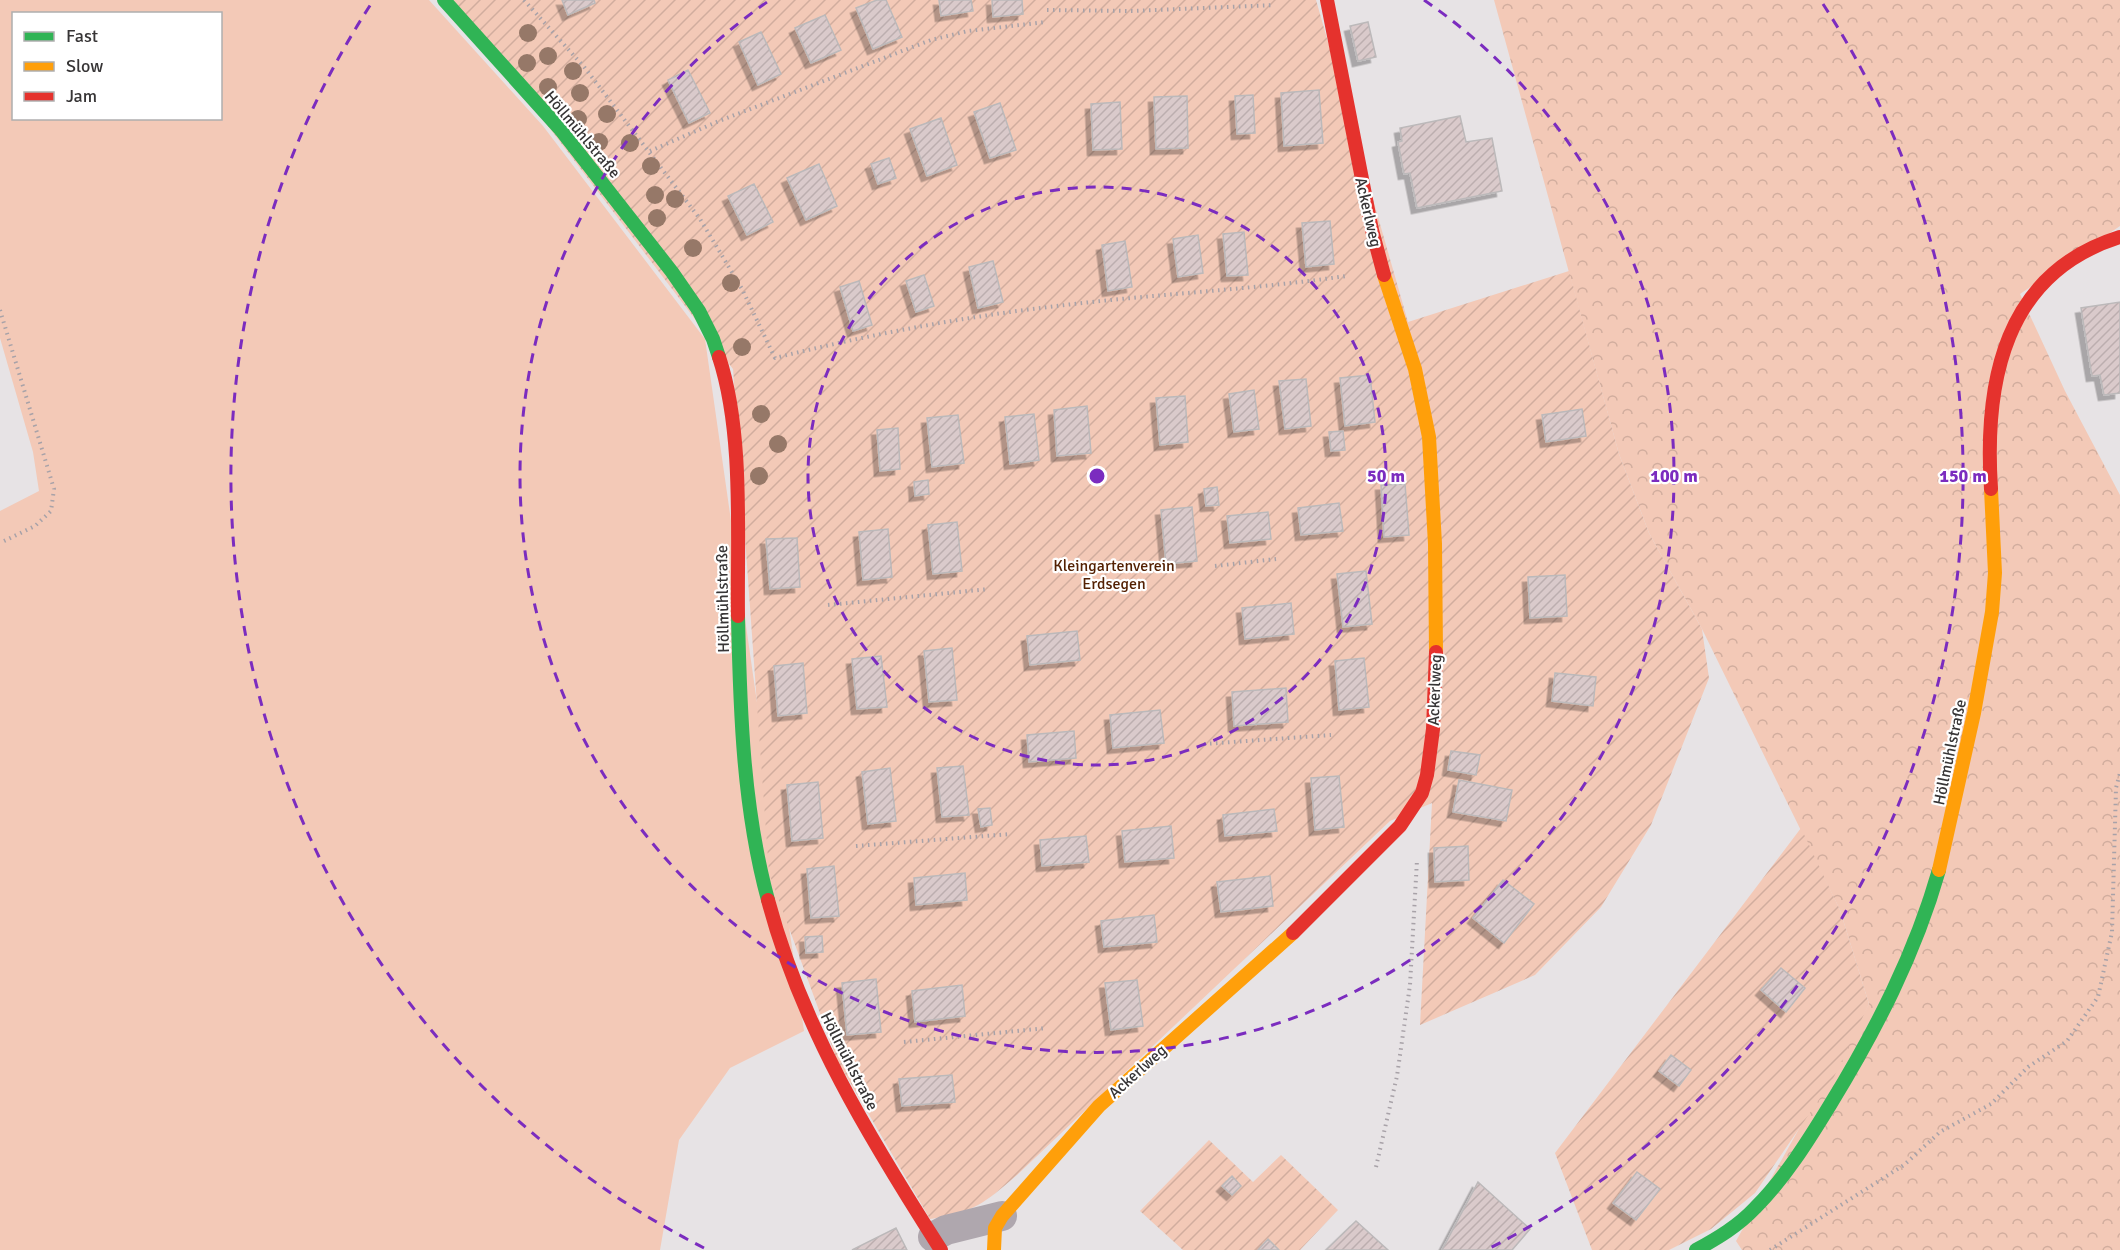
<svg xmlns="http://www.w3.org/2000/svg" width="2120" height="1250" viewBox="0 0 2120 1250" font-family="Signika,sans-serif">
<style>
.grass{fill:#f3c9b7;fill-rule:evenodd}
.forest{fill:url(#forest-crowns)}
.garden{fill:url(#garden-furrows)}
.building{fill:url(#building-hatch);stroke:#bcb9ba;stroke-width:1.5;filter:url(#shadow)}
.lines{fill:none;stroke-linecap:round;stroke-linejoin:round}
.path{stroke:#a8a2a8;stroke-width:4;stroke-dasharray:1.5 4.5;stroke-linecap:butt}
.street{stroke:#afa7ae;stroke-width:30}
.fast{stroke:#30b455;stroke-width:14}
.slow{stroke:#ff9f0a;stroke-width:14}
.jam{stroke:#e5322d;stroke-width:14}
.tree{fill:#967868}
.ring{fill:none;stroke:#7b2cbf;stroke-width:3;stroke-dasharray:10 8}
.labels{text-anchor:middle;stroke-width:4.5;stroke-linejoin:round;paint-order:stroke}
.street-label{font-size:16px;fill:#373536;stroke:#fff}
.park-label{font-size:16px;fill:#532002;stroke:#fff}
.centre{fill:#7b2cbf;stroke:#fff;stroke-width:3}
.ring-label{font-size:18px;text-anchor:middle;font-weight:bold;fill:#7b2cbf;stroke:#fff;stroke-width:4.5;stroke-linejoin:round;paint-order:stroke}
</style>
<defs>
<pattern id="forest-crowns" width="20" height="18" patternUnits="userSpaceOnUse" patternTransform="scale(1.5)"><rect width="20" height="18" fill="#f3c9b7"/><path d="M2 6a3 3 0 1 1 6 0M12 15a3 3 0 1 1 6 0" fill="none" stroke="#d1ad9e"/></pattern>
<pattern id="garden-furrows" width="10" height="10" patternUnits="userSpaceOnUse" patternTransform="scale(1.5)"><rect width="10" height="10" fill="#f3c9b7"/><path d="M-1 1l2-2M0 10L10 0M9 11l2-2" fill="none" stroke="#d1ad9e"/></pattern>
<pattern id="building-hatch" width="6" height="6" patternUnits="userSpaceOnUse" patternTransform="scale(1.5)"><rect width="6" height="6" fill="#dacacb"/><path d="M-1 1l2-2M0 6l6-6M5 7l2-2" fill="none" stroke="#bcaeaf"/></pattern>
<filter id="shadow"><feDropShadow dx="-5.5" dy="5.5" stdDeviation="0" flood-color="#0004"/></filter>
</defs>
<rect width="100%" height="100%" fill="#e7e3e5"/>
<path class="grass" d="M0,0H429L543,126L705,339L804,1031L730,1068L679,1140L660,1250H0V511L39,491L33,452L0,338ZM14,14H220V118H14Z"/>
<path class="forest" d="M1494,0H2120V226L2020,294L2065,391L2120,495V1250H1742L1736,1241L1869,1004L1840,910L1702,629L1649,533L1619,454Z"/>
<path class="garden" d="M452,0H1316L1408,322L1569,271L1619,454L1649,533L1702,629L1709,678L1651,825L1601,907L1535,975L1420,1025L1432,803L1390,821L1017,1175C983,1204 975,1212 930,1219L837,1060L769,873L733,369Z
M1801,828L1840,910L1869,1004L1833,1079L1755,1193L1711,1229L1669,1250H1592L1555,1153Z
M1209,1140L1253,1182L1281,1155L1338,1210L1300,1250H1183L1140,1211Z"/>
<path class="building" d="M562,0H594L595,3L568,15Z
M877,0H886L902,37L873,49L856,8Z
M939,0H971L973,11L941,16Z
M992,0H1022L1023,14L993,17Z
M825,15L841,50L811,63L795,28Z
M1368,22L1376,57L1358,61L1350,26Z
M761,32L781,74L758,85L739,42Z
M688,70L710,113L689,123L668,80Z
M1319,90L1323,143L1284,146L1281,93Z
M1253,95L1255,133L1237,134L1235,96Z
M1187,96L1188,148L1156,149L1154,97Z
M1120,102L1122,149L1093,150L1091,104Z
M1000,103L1016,150L990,158L974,112Z
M1460,116L1466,142L1492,138L1502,191L1417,208L1410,173L1404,174L1398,142L1402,141L1400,128Z
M941,118L957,165L927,176L910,129Z
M889,158L896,178L878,184L871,164Z
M819,164L837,206L806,220L787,178Z
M754,184L773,222L747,235L728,196Z
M1330,221L1334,264L1306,267L1302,223Z
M1244,232L1248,275L1227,276L1223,234Z
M1198,235L1203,273L1178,277L1173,239Z
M1125,241L1132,287L1108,291L1102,245Z
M993,261L1003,302L978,308L969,267Z
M924,275L934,306L916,312L906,281Z
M859,281L872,325L853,331L840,287Z
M2120,302V393L2104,395L2100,375L2092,376L2081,308Z
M1370,375L1375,422L1345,426L1340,378Z
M1306,379L1311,426L1285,429L1279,381Z
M1254,390L1259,429L1234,432L1229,394Z
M1185,396L1188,442L1160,445L1156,398Z
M1087,406L1091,453L1057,456L1054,410Z
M1582,409L1586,436L1546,442L1542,415Z
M1034,414L1039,460L1010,464L1005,417Z
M958,415L964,463L932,467L927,418Z
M898,428L900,469L880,471L877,430Z
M1343,431L1345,450L1331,451L1329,432Z
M928,480L929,494L915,496L914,482Z
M1405,484L1409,535L1384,537L1381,485Z
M1217,487L1219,505L1206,506L1204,489Z
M1339,503L1343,531L1301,535L1298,508Z
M1192,507L1197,561L1166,564L1161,510Z
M1268,512L1271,539L1230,543L1227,516Z
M957,522L962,571L933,574L928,525Z
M888,529L892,577L863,580L859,532Z
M797,538L800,587L770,589L766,539Z
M1366,571L1372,624L1343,627L1337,574Z
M1565,575L1567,616L1530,618L1528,577Z
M1291,603L1294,634L1245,639L1242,608Z
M1077,631L1080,660L1030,665L1027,636Z
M952,648L957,700L929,702L924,651Z
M881,656L887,707L857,709L852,659Z
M1364,658L1369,707L1339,710L1335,661Z
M803,663L807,713L778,716L774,666Z
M1555,673L1596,677L1593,706L1552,701Z
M1286,688L1288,722L1234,726L1232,692Z
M1160,710L1164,743L1113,748L1110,715Z
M1074,731L1076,758L1029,762L1027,735Z
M1451,751L1480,755L1476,775L1448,770Z
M963,766L969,815L942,817L937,768Z
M890,768L896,821L868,824L862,772Z
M1339,776L1344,827L1315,830L1311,778Z
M1459,780L1512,790L1506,821L1453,812Z
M818,782L823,838L792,841L787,785Z
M990,808L992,825L981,827L978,809Z
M1274,809L1277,831L1225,836L1223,815Z
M1171,826L1174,858L1125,862L1122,831Z
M1086,836L1089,862L1042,866L1040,840Z
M1468,846L1469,880L1435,882L1434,848Z
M834,866L839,916L811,918L807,869Z
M965,873L967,900L916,905L914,878Z
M1270,876L1273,906L1221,912L1217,882Z
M1503,880L1534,904L1504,943L1473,918Z
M1154,915L1157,942L1104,947L1101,921Z
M822,936L823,952L806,953L805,937Z
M1781,968L1805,988L1786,1012L1761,990Z
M876,979L881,1032L847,1035L842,983Z
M1137,980L1143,1026L1111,1030L1105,983Z
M962,985L965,1016L915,1022L912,991Z
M1671,1055L1691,1070L1679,1086L1659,1071Z
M952,1075L955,1102L902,1106L899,1079Z
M1637,1172L1660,1189L1636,1220L1613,1203Z
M1232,1176L1241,1186L1232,1195L1222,1186Z
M1478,1182L1530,1229L1512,1250H1442Z
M1356,1221L1388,1250H1326Z
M896,1228L907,1250H852Z
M1268,1239L1279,1250H1258Z"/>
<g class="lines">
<path class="path" d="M524,0L585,68L700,219L742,289L775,358C867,335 962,317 1057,306C1153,294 1250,290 1346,276
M1047,10L1133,11L1274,5
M650,151L719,121L931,40L968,31L1046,22
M0,310L54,489L51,511L35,526L0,543
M1215,566L1276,559
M828,605L989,589
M1204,744L1331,735
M856,846L1011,834
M904,1042L1047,1028
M1376,1167L1397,1076L1410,985L1417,860
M1770,1250L1904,1165L1940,1132L1991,1104L2028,1067L2067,1041L2098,997L2112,932L2116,788L2120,773"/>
<path class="street" d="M933,1237L946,1230L1002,1216"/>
<path class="fast" d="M444,0L560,129L672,272L699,311L713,339L719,357
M738,616C740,711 743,808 768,900
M1696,1250C1718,1238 1738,1226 1755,1208C1785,1178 1808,1141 1830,1105C1876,1030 1915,954 1939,870"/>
<path class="slow" d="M1384,275L1415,369L1429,437L1435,544L1436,652
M1939,870L1974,713L1992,612L1995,573L1991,489
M994,1250L995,1228L1002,1216L1099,1106L1293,933"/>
<path class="jam" d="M1327,0L1372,230L1384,275
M719,357C744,433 737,536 738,616
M1991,489C1984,382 2004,273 2120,237
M768,900C802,1028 870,1139 941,1250
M1293,933L1400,826L1422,793L1427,775L1433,729L1436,652"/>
</g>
<g class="tree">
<circle cx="528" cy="33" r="9"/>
<circle cx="548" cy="56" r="9"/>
<circle cx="527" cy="63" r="9"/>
<circle cx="573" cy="71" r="9"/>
<circle cx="548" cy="87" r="9"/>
<circle cx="580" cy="93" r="9"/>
<circle cx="607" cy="114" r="9"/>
<circle cx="578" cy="119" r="9"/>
<circle cx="599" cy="142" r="9"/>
<circle cx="630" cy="143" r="9"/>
<circle cx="651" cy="166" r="9"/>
<circle cx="655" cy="195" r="9"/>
<circle cx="675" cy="199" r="9"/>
<circle cx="657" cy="218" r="9"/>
<circle cx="693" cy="248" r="9"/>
<circle cx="731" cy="283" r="9"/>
<circle cx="742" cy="347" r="9"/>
<circle cx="761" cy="414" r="9"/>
<circle cx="778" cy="444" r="9"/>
<circle cx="759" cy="476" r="9"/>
</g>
<g class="ring">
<circle cx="1097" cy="476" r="289"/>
<path d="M1424 0A577 577 0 1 1 770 0"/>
<path d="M704 1248A866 866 0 0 1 371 4M1823 4A866 866 0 0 1 1490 1248"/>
</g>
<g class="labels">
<g class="street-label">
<text transform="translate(583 134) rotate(50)" y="6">Höllmühlstraße</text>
<text transform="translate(1369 212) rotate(77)" y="6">Ackerlweg</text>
<text transform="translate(722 599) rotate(-91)" y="6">Höllmühlstraße</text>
<text transform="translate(1434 690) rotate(-88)" y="6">Ackerlweg</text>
<text transform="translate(1949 752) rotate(-78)" y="6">Höllmühlstraße</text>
<text transform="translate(850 1061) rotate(63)" y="6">Höllmühlstraße</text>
<text transform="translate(1137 1071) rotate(-42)" y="6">Ackerlweg</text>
</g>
<g class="park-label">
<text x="1114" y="571">Kleingartenverein<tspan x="1114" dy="18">Erdsegen</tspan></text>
</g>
</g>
<circle cx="1097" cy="476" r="9" class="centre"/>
<g class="ring-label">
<text x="1386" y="482">50 m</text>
<text x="1674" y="482">100 m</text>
<text x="1963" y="482">150 m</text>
</g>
<rect x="12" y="12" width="210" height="108" fill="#ffffff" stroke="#afaeaf" stroke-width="1.5"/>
<rect x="24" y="32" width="30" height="9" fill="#30b455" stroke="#afaeaf" stroke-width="1.5"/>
<text x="66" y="42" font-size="18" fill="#373536">Fast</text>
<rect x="24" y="62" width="30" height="9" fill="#ff9f0a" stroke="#afaeaf" stroke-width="1.5"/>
<text x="66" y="72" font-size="18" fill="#373536">Slow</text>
<rect x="24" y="92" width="30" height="9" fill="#e5322d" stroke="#afaeaf" stroke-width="1.5"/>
<text x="66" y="102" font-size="18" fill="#373536">Jam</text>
</svg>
